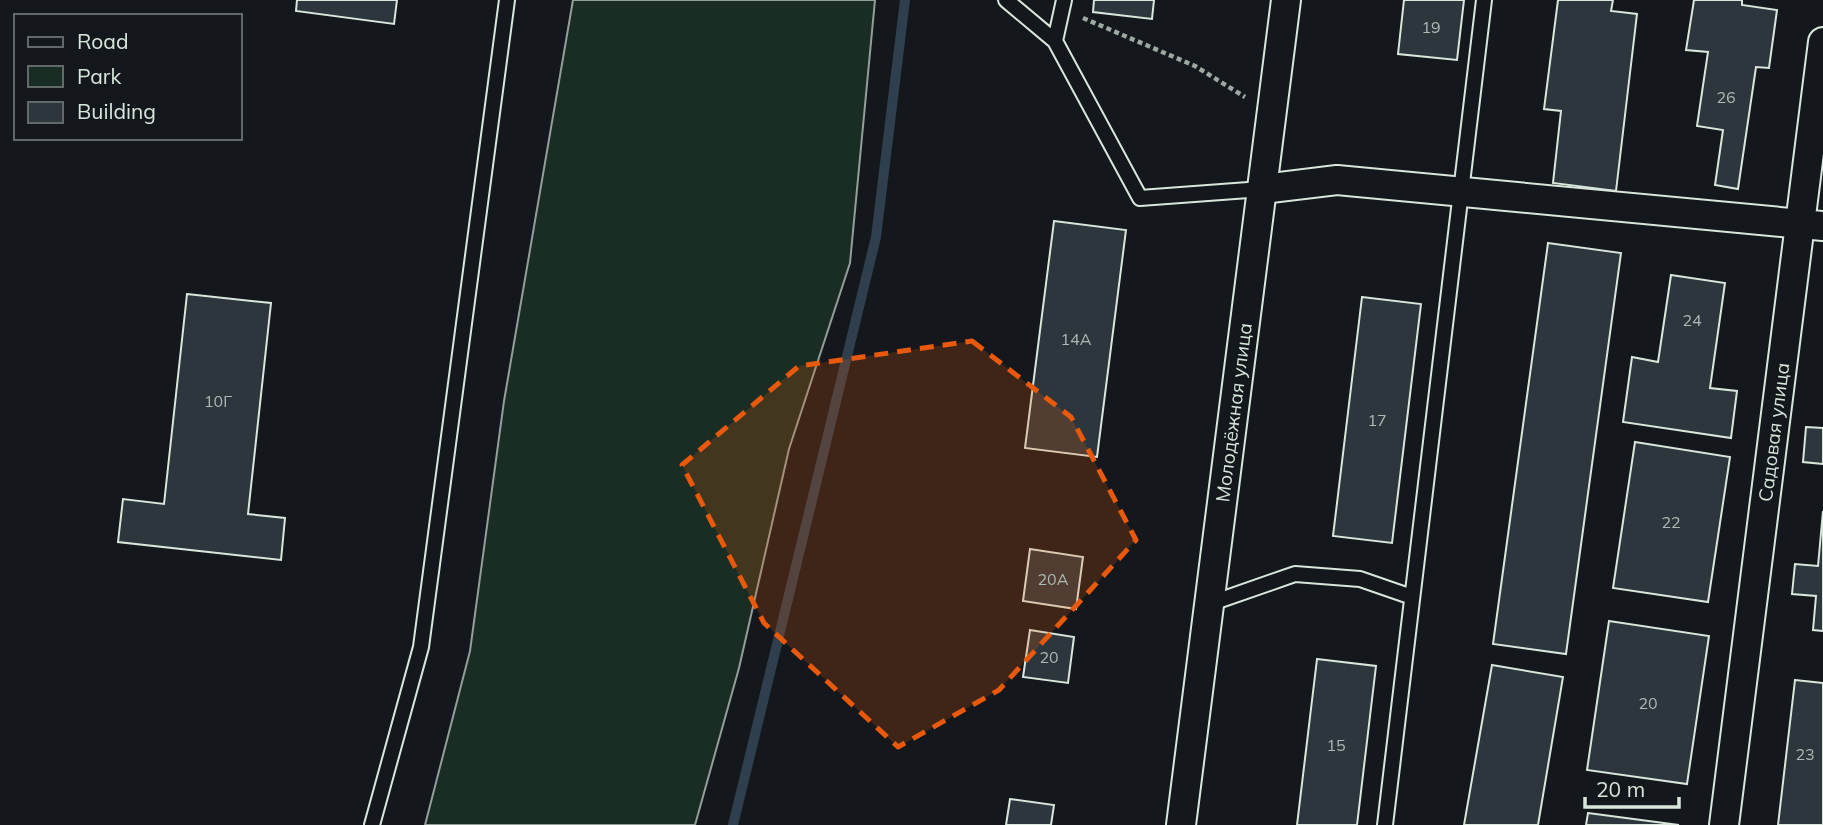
<svg xmlns="http://www.w3.org/2000/svg" width="1823" height="825" viewBox="0 0 1823 825" font-family="Mulish,sans-serif">
<style>
.green{fill:#1a2d24;stroke:#939e99;stroke-width:2}
.lines{fill:none;stroke-linecap:round;stroke-linejoin:round}
.stream{stroke:#2f3f4d;stroke-width:10}
.building{fill:#2c363c;stroke:#d8e6dc;stroke-width:2}
.lane-casing{stroke:#d8e6dc;stroke-width:18}
.street-casing{stroke:#d8e6dc;stroke-width:32}
.path{stroke:#9da8a2;stroke-width:4.5;stroke-dasharray:5 3.5;stroke-linecap:butt}
.lane{stroke:#14181c;stroke-width:14}
.street{stroke:#14181c;stroke-width:28}
.marked{fill:#e8590c;fill-opacity:0.2;stroke:#e8590c;stroke-width:5;stroke-dasharray:14 9;stroke-linejoin:round}
.labels{text-anchor:middle;stroke-width:5;stroke-linejoin:round;paint-order:stroke}
.number-label{font-size:16px;fill:#adbab4}
.street-label{font-size:19px;fill:#d8e6dc;stroke:#14181c}
</style>
<rect width="100%" height="100%" fill="#14181c"/>
<path class="green" d="M573,0H875L850,263L789,449L739,668L695,825H425L470,651L504,401Z"/>
<g class="lines">
<path class="stream" d="M733,825L876,237L905,0"/>
</g>
<path class="building" d="M297,0H397L394,24L296,11Z
M1094,0H1154L1152,19L1093,12Z
M1404,0H1464L1457,60L1398,54Z
M1558,0H1613L1611,11L1637,14L1616,191L1553,183L1561,111L1544,109Z
M1694,0H1742V5L1777,10L1769,68L1756,67L1738,189L1715,185L1723,130L1697,126L1708,52L1686,50Z
M1054,221L1126,230L1097,457L1025,448Z
M1548,243L1621,253L1566,654L1493,644Z
M1671,275L1725,283L1710,388L1737,391L1731,438L1623,422L1632,357L1658,362Z
M187,294L271,303L248,514L285,518L281,560L118,542L123,499L164,504Z
M1362,297L1421,304L1392,543L1333,536Z
M1806,427L1823,428V464L1803,462Z
M1635,442L1730,457L1708,602L1613,588Z
M1823,511V631L1813,630L1816,596L1792,594L1795,564L1818,566Z
M1030,549L1083,557L1076,609L1023,601Z
M1609,621L1709,636L1687,784L1587,770Z
M1030,630L1074,637L1068,683L1023,677Z
M1317,659L1376,666L1357,825H1297Z
M1492,665L1563,677L1538,825H1464Z
M1795,680L1823,683V825H1778Z
M1010,799L1054,805L1051,825H1006Z
M1588,813L1679,825H1586Z"/>
<g class="lines">
<g class="lane-casing">
<path id="lane" d="M1006,0L1055,41L1064,0
M1055,41L1140,198L1262,189
M1209,604L1295,574L1360,579L1412,597
M372,825L421,647L507,0
M1385,825L1484,0"/>
</g>
<g class="street-casing">
<g id="street">
<path d="M1262,189L1337,180L1823,226"/>
<path id="s1" d="M1181,825L1286,0"/>
<path id="s2" d="M1724,825L1823,42"/>
</g>
</g>
<path class="path" d="M1083,18L1195,66L1245,97"/>
<use href="#lane" class="lane"/>
<use href="#street" class="street"/>
</g>
<path class="marked" d="M972,341L1071,417L1136,540L999,690L898,747L764,623L682,465L799,366Z"/>
<g class="labels">
<g class="number-label">
<text x="1431" y="33">19</text>
<text x="1726" y="103">26</text>
<text x="1692" y="326">24</text>
<text x="1076" y="345">14А</text>
<text x="218" y="407">10Г</text>
<text x="1377" y="426">17</text>
<text x="1671" y="528">22</text>
<text x="1053" y="585">20А</text>
<text x="1049" y="663">20</text>
<text x="1648" y="709">20</text>
<text x="1336" y="751">15</text>
<text x="1805" y="760">23</text>
</g>
<g class="street-label">
<text dy="7" stroke="none"><textPath href="#s1" startOffset="416">Молодёжная улица</textPath></text>
<text dy="7" stroke="none"><textPath href="#s2" startOffset="396">Садовая улица</textPath></text>
</g>
</g>
<rect x="14" y="14" width="228" height="126" fill="#14181c" stroke="#626a69" stroke-width="2"/>
<rect x="28" y="37" width="35" height="10" fill="#14181c" stroke="#626a69" stroke-width="2"/>
<text x="77" y="49" font-size="21" fill="#d8e6dc">Road</text>
<rect x="28" y="66" width="35" height="21" fill="#1a2d24" stroke="#626a69" stroke-width="2"/>
<text x="77" y="84" font-size="21" fill="#d8e6dc">Park</text>
<rect x="28" y="102" width="35" height="21" fill="#2c363c" stroke="#626a69" stroke-width="2"/>
<text x="77" y="119" font-size="21" fill="#d8e6dc">Building</text>
<path d="M1585 797v10h94v-10" fill="none" stroke="#d8e6dc" stroke-width="3.5"/>
<text x="1596" y="797" font-size="21" fill="#d8e6dc" stroke="#14181c" stroke-width="5" paint-order="stroke">20 m</text>
</svg>
